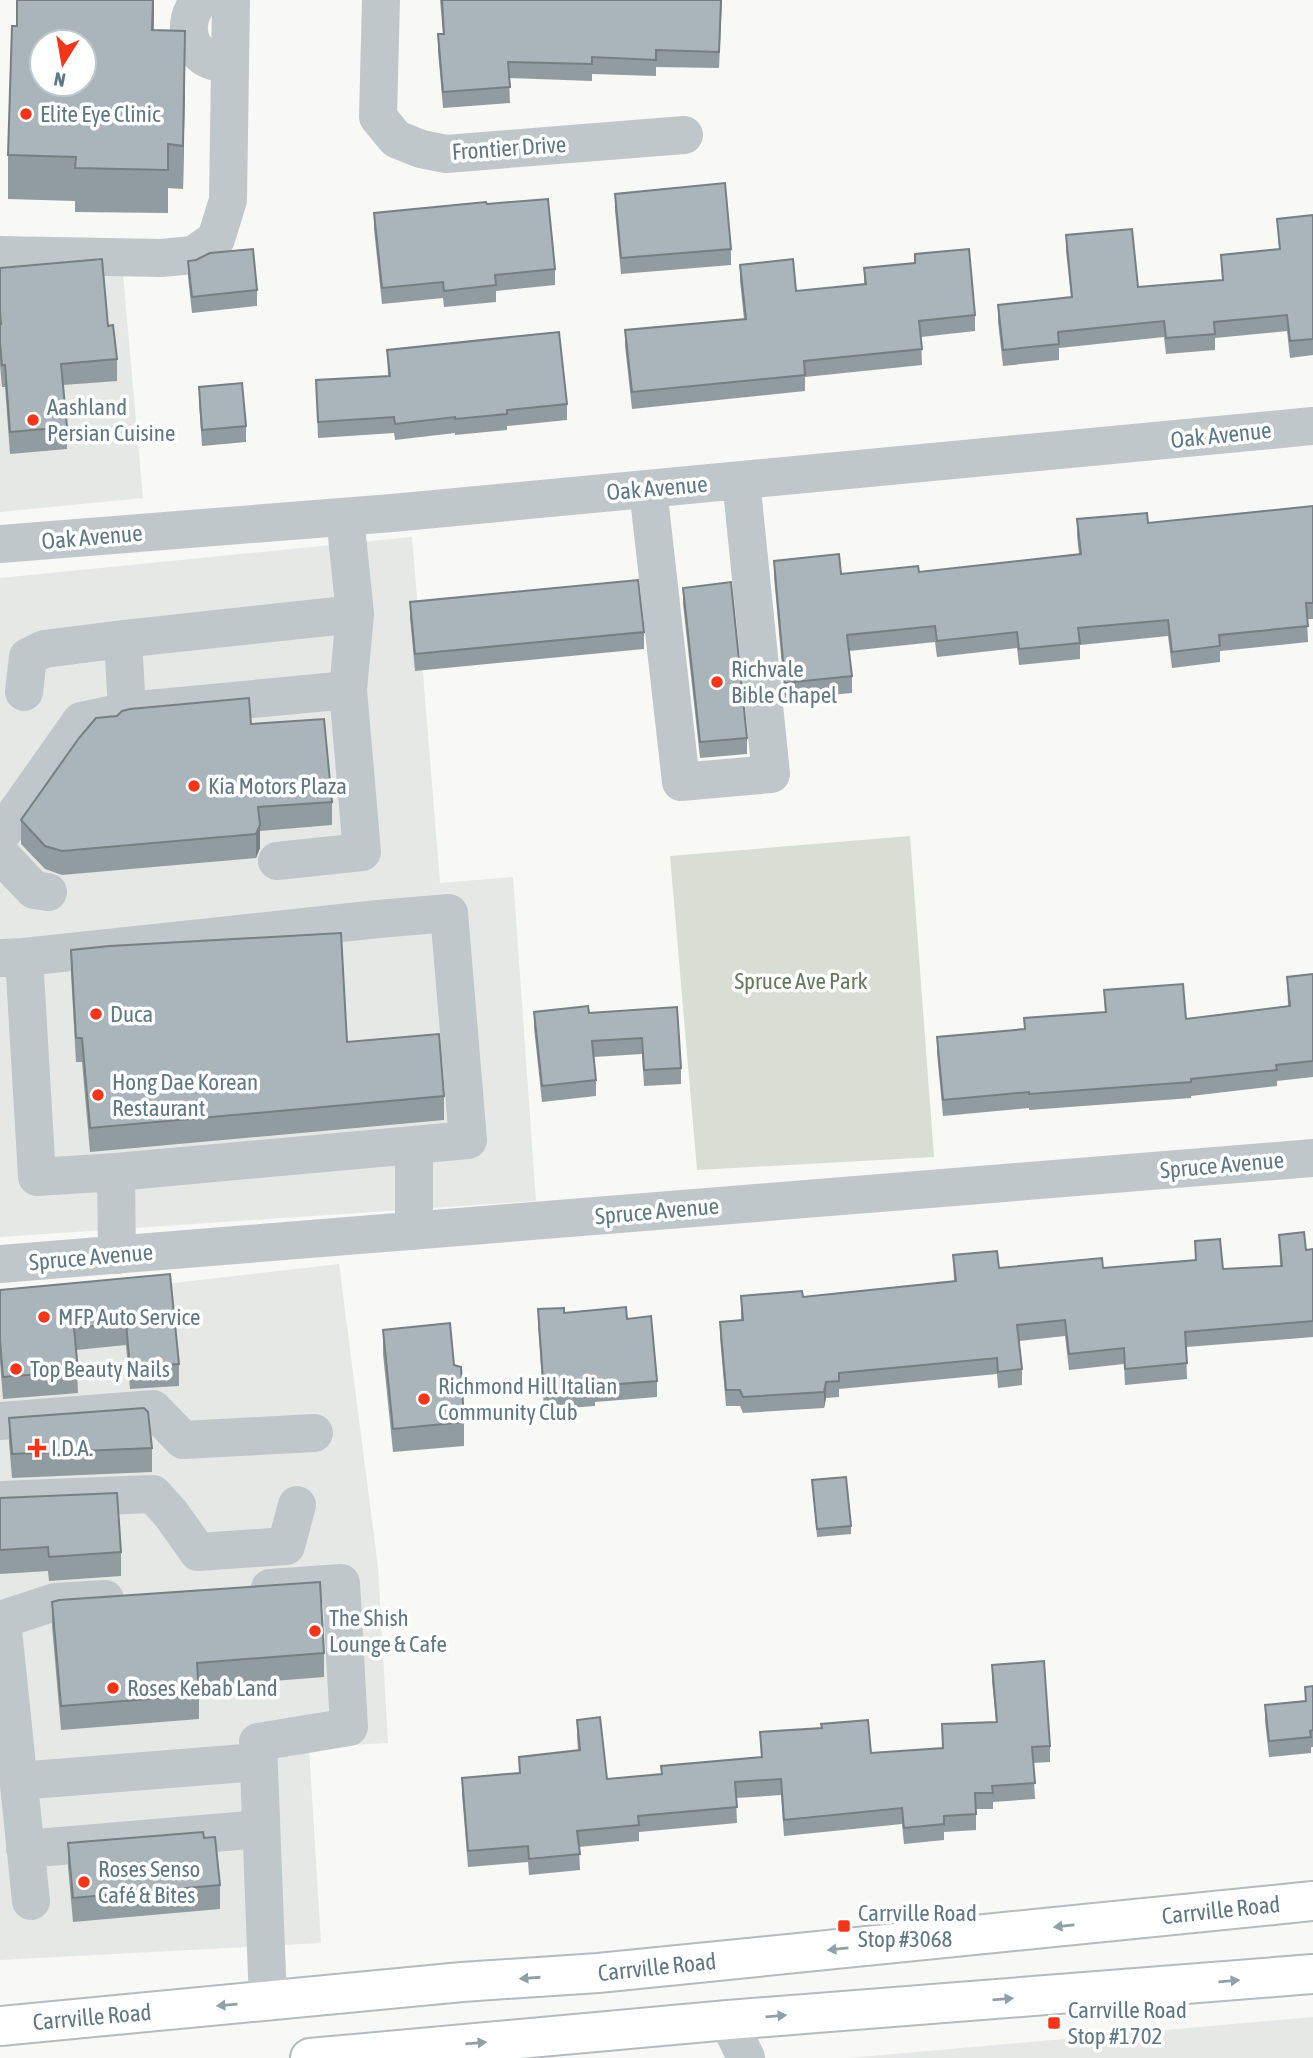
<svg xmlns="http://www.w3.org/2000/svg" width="1313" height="2058" viewBox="0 0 1313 2058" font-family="'Asap Condensed',sans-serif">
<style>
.built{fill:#e6e8e6}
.green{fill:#d9ded4}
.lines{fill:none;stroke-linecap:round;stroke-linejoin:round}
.major-casing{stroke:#b4bbbe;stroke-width:42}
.minor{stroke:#c0c7ca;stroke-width:38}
.major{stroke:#fff;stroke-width:38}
.wall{fill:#919ca0}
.shaded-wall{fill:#767f82}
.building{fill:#a9b5ba;stroke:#767f82;stroke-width:2;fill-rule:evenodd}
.oneway{fill:#90a0a8}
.poi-dot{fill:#f4351a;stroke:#fff;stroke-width:2.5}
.labels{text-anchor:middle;stroke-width:7;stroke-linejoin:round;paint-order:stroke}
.poi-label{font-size:23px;fill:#607883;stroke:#fff;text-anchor:start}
.street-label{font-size:23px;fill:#607883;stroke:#fff}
.park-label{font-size:23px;fill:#677a60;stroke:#fff}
</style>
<rect width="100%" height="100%" fill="#f8f8f5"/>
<path class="built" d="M0,263L122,264L143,498L0,512Z
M412,537L440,883L513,877L536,1201L0,1237V578Z
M339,1264L378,1567L388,1743L309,1747L321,1943L0,1960V1303Z
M1313,2017V2058H849Z"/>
<path class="green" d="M910,836L934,1157L697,1170L670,856Z"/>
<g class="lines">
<g class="major-casing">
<path id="major" d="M0,2026L462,1982L598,1973L1313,1901
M310,2058L728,2020L1313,1974"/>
</g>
<path class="minor" d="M200,0C185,17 184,43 204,57C211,62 222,64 230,66
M381,0L378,117L396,139L421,149L446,154L684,135
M0,255L161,258L193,255L216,239L228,200L231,0
M648,489L681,782L771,774L741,480
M345,517L355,614L348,690
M0,544L392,513L1313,426
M123,639L127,711
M24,692L28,657L44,649L123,639L355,614
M0,836L81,721L127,711L348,690L362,852L277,861
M0,854L34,890L48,892
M0,958L24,957L37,1177L116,1172L468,1140L449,913L378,919L24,957
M414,1146V1231
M116,1172L117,1255
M0,1264L1313,1158
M0,1421L153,1409L183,1440L314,1433
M0,1500L153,1494L171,1514L198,1552L286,1546L297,1505
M0,1620L55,1602L105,1599
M2,1620L31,1901
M18,1781L258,1762
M25,1849L261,1829
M268,2001L258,1742L349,1727L341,1583L270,1588
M728,2020L746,2058"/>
<use href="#major" class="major"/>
</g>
<path class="wall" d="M17,0H154V30L185,75L183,189L168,188V213L75,212V201L8,199V155L17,26Z
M440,0H722L719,68L656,67V76L592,74V81L509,78L510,103L443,108L438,51V34H443Z
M615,194L731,249V265L621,274L615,210Z
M487,204L555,269V285L496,291V302L444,307L443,298L382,304L374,229V213Z
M1313,215V355L1290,358L1287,331L1215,338V350L1166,354L1164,337L1059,348V360L1003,366L998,322V305L1071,297L1066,251V235L1138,287L1222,280L1221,255L1279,249L1277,219Z
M915,254L975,315V331L921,337L922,365L805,377V391L632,409L625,346V330L744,319L740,281V265L796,291L864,285V268L915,263Z
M188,261L257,290V306L192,313L188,277Z
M0,268L108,326L117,359V381L63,385L67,427V449L10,454L5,387H2L0,365Z
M387,350L567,404V420L507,426V430L455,435V433L395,440L394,433L318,438L316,380L388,376Z
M199,387L246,426V442L202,446L199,403Z
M1313,506V619H1307L1308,642L1220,651V662L1172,668L1168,636L1080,645V659L1019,665L1017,648L937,657L935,642L849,651L852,676V693L785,699L774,577V561L841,574L919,572L1079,554L1077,536V519L1148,523Z
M683,588L747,738V754L700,758L683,604Z
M410,602L644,632V649L415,671L410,618Z
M251,724L332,802V825L260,831V848L256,858L62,875L45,869L21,844V820Z
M71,950L347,1042L444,1096V1120L90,1152L82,1062H76L71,974Z
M1313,974V1077L1277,1081V1086L1191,1096V1098L1029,1110V1108L943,1116L937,1053V1037L1024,1029V1018L1105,1012L1104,990L1186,1019L1288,1006L1287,977Z
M677,1007L681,1068V1084L644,1086L642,1054L594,1057L596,1080V1096L542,1102L534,1028V1012L589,1013Z
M1279,1235L1306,1250L1313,1249V1337L1186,1347L1187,1379L1125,1385L1124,1364L1069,1370L1065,1336L1019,1341L1022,1369V1385L998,1388L997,1374L839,1389V1397L826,1398L824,1408L743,1413L740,1406H726L720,1338V1322L741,1320V1296L803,1297L954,1281L953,1255L999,1268H1103L1195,1260V1241L1223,1269L1280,1266Z
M170,1274L179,1364V1386L130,1389L126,1345L76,1350L78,1393L3,1399L0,1362V1290Z
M538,1309L627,1319L657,1381V1397L595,1402V1406L544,1410L538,1325Z
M383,1330L454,1365L464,1422V1446L393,1452L383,1354Z
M9,1418L152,1448V1472L12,1478L9,1442Z
M812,1480L851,1526V1534L817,1537Z
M0,1498L121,1552V1576L49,1581L48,1571L0,1574Z
M52,1602L324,1653V1677L199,1687V1719L61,1730L52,1626Z
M992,1665L1050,1746V1762L1033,1763L1035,1799L993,1802V1809H976V1830L944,1832V1840L904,1844L902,1824L784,1836L781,1795L736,1798L737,1823L639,1832V1841L579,1847L580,1870L529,1875L528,1862L468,1867L462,1794V1778L519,1773V1757L578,1751L577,1736V1720L607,1779L661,1774V1766L761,1757L760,1732L871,1753L942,1748V1724L996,1722L992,1681Z
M1313,1686V1747H1311V1753L1269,1757L1265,1721V1705L1305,1701V1687Z
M204,1838L220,1885V1909L73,1922L68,1867V1843Z"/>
<path class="shaded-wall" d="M153,0H154L152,74Z
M185,31V75L183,189V146Z
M260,825V848L256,858V834Z
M826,1382V1398L824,1408V1392Z"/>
<path class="building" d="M17,0H153L152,30L185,31L183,146L168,144V170L75,168L76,157L8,155L12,26H17ZM42,42H84V84H42Z
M442,0H721L719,52L656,50V60L592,57V64L508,62L510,87L443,92L438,34H444Z
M725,183L731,249L621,258L615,194Z
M548,199L555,269L495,275L496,285L444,291L443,282L382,288L374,213L486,202L487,204Z
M1313,215V339L1290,341L1287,315L1214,322L1215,334L1166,338L1164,321L1058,332L1059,344L1003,350L998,305L1072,297L1066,235L1132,229L1138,287L1223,280L1221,255L1280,249L1277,219Z
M253,249L257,290L192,297L188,261L196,260L210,253Z
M969,249L975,315L919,321L922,349L804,361L805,375L632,392L625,330L746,319L740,265L793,259L796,291L866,284L864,268L915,263V254Z
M102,259L108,326L113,325L117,359L61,364L67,427L10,432L5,365H2L0,343V324H1L0,310V268Z
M559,332L567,404L507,410V414L455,419V417L395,424L394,417L318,422L316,380L390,376L387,350Z
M242,383L246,426L202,430L199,387Z
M1313,506V603H1306L1308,626L1219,635L1220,646L1172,652L1168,620L1078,628L1080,643L1019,649L1017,632L937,641L935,626L847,635L852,676L785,683L774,561L839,554L841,574L918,566L919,572L1081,554L1077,519L1147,513L1148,523Z
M638,580L644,632L415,654L410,602Z
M731,582L747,738L700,742L683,588Z
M249,698L251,724L324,719L332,802L258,807L260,825L256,834L62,851L45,846L21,820L79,738L96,718L117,716L122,711L130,709Z
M341,933L347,1042L439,1034L444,1096L90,1128L82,1038H76L71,950L110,946Z
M1313,974V1061L1276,1065L1277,1070L1191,1079V1082L1029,1094V1092L943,1100L937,1037L1025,1029L1024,1018L1106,1012L1104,990L1183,984L1186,1019L1290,1006L1287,977Z
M588,1006L589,1013L677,1007L681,1068L644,1070L642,1038L592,1041L596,1080L542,1086L534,1012Z
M1304,1232L1306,1250L1313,1249V1321L1185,1332L1187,1363L1125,1369L1124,1348L1069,1354L1065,1320L1017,1325L1022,1369L998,1372L997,1358L839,1373V1381L826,1382L824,1392L743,1397L740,1390H726L720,1322L743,1320L741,1296L802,1291L803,1297L956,1281L953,1255L997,1251L999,1268L1102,1258L1103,1268L1196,1260L1195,1241L1220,1239L1223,1269L1282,1266L1279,1235Z
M170,1274L179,1364L130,1367L126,1323L74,1328L78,1371L3,1377L0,1340V1290Z
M626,1307L627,1319L651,1316L657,1381L595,1386V1390L544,1394L538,1309L564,1308V1313Z
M450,1323L454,1365L461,1367L464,1422L393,1429L383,1330Z
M144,1408L148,1412L152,1448L12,1454L9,1418Z
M846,1477L851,1526L817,1529L812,1480Z
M117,1493L121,1552L49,1557L48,1547L0,1550V1498Z
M320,1582L324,1653L197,1663L199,1695L61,1706L52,1602L59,1600Z
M1044,1661L1050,1746L1032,1747L1035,1783L992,1786L993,1793H975L976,1814L944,1816V1824L904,1828L902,1808L784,1820L781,1779L735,1782L737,1807L638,1816L639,1825L577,1831L580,1854L529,1859L528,1846L468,1851L462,1778L520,1773L519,1757L580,1750L577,1720L600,1717L607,1779L662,1774L661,1766L762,1757L760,1732L822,1728L821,1724L868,1720L871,1753L943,1748L942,1724L997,1722L992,1665Z
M1313,1686V1730L1310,1731L1311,1737L1269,1741L1265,1705L1306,1701L1305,1687Z
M203,1832L204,1838L215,1837L220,1885L73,1898L68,1843Z"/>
<defs><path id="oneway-solid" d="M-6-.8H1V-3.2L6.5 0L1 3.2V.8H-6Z" transform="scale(1.75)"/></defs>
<g class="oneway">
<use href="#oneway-solid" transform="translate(1064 1926) rotate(174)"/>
<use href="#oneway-solid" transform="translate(838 1949) rotate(174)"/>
<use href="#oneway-solid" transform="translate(530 1978) rotate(176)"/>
<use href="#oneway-solid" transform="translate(1229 1981) rotate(-5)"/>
<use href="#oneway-solid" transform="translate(1003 1999) rotate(-5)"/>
<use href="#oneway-solid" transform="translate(227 2005) rotate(175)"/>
<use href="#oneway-solid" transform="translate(776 2016) rotate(-5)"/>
<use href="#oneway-solid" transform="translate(476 2043) rotate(-5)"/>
</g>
<g class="poi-dot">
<circle cx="26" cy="114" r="7"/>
<circle cx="33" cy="420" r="7"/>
<circle cx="717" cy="682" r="7"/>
<circle cx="194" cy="786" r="7"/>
<circle cx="96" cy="1014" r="7"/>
<circle cx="98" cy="1095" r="7"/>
<circle cx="44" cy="1317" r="7"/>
<circle cx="16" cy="1369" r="7"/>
<circle cx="424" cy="1399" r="7"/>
<path d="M33.5 1437.5h7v7h7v7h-7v7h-7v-7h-7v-7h7z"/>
<circle cx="315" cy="1631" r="7"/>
<circle cx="113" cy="1688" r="7"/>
<circle cx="84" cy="1882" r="7"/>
<rect x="837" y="1919" width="14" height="14" rx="3.5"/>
<rect x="1047" y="2016" width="14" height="14" rx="3.5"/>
</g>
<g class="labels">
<g class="poi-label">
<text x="40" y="122">Elite Eye Clinic</text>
<text x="47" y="415">Aashland<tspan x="47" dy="26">Persian Cuisine</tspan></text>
<text x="731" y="677">Richvale<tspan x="731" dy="26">Bible Chapel</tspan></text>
<text x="208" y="794">Kia Motors Plaza</text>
<text x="110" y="1022">Duca</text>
<text x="112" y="1090">Hong Dae Korean<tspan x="112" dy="26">Restaurant</tspan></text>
<text x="58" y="1325">MFP Auto Service</text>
<text x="30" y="1377">Top Beauty Nails</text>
<text x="438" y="1394">Richmond Hill Italian<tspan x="438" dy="26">Community Club</tspan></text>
<text x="51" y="1456">I.D.A.</text>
<text x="329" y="1626">The Shish<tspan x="329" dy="26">Lounge &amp; Cafe</tspan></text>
<text x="127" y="1696">Roses Kebab Land</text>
<text x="98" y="1877">Roses Senso<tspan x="98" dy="26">Café &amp; Bites</tspan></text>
<text x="858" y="1921">Carrville Road<tspan x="858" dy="26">Stop #3068</tspan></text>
<text x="1068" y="2018">Carrville Road<tspan x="1068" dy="26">Stop #1702</tspan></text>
</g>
<g class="street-label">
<text transform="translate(509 148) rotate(-4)" y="8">Frontier Drive</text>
<text transform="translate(1221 435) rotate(-6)" y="8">Oak Avenue</text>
<text transform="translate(657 488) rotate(-5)" y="8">Oak Avenue</text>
<text transform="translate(92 537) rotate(-5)" y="8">Oak Avenue</text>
<text transform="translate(1222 1165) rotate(-5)" y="8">Spruce Avenue</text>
<text transform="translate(657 1211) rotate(-5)" y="8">Spruce Avenue</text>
<text transform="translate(91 1257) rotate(-5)" y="8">Spruce Avenue</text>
<text transform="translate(1221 1910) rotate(-6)" y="8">Carrville Road</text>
<text transform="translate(657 1967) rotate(-6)" y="8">Carrville Road</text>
<text transform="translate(92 2017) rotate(-5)" y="8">Carrville Road</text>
</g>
<g class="park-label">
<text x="801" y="989">Spruce Ave Park</text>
</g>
</g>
<g transform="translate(63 63) rotate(191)"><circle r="33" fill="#ffffff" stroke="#bfc9cd" stroke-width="2"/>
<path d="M0-5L12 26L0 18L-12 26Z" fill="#f4351a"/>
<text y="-10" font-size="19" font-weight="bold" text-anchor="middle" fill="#607883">N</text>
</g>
</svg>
